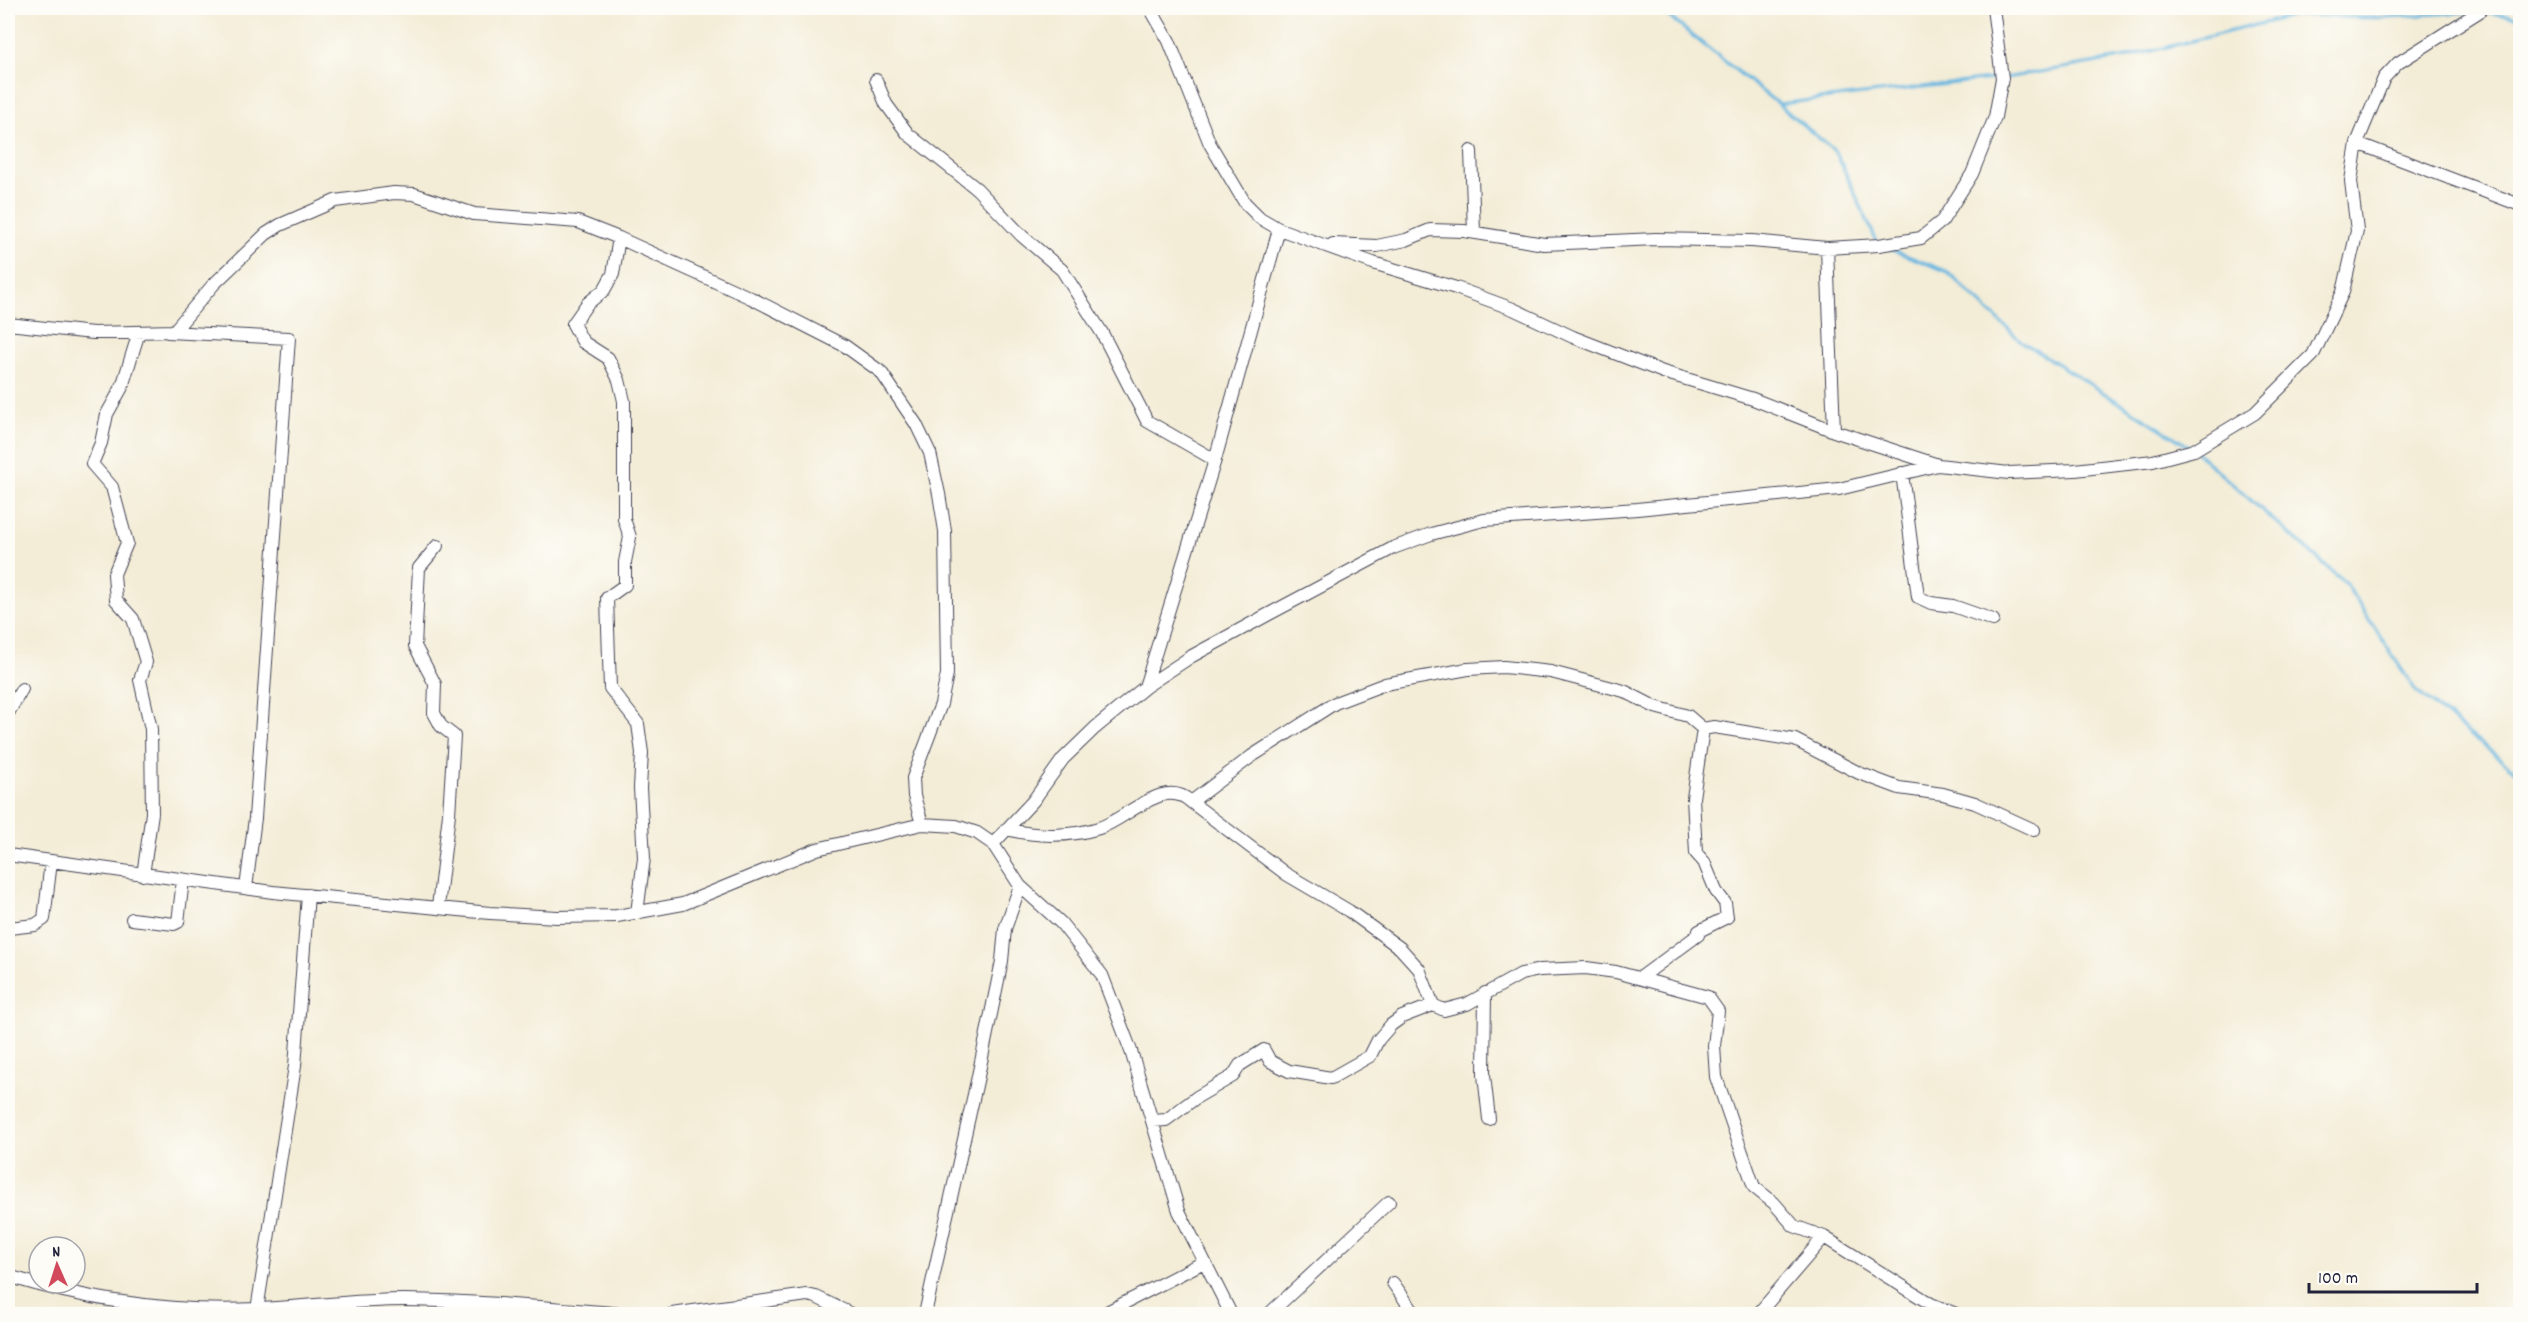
<svg xmlns="http://www.w3.org/2000/svg" width="2528" height="1322" viewBox="0 0 2528 1322" font-family="Dekko,sans-serif">
<style>
.lines{fill:none;stroke-linecap:round;stroke-linejoin:round}
.stream{stroke:#65b6e0;stroke-width:3}
.minor-casing{stroke:#414052;stroke-width:14}
.minor{stroke:#fff;stroke-width:12}
</style>
<rect width="100%" height="100%" fill="#fdfcf7"/>
<filter id="ink" filterUnits="userSpaceOnUse"><feTurbulence type="fractalNoise" baseFrequency=".0167" numOctaves="2"/><feDisplacementMap in="SourceGraphic" scale="12" xChannelSelector="R" yChannelSelector="G"/><feConvolveMatrix kernelMatrix="1 2 1 2 8 2 1 2 1" color-interpolation-filters="sRGB"/></filter>
<filter id="wash" filterUnits="userSpaceOnUse"><feTurbulence type="fractalNoise" baseFrequency=".008" numOctaves="4" result="noise"/><feDisplacementMap in="SourceGraphic" scale="24" xChannelSelector="R" yChannelSelector="G"/><feGaussianBlur stdDeviation="1.35" result="paint"/><feColorMatrix in="noise" values="0 0 0 0 0 0 0 0 0 0 0 0 0 0 0 0 0 1.4 0 .05"/><feComposite in="paint" operator="in"/></filter>
<g filter="url(#wash)">
<rect width="100%" height="100%" fill="#f3ecd6"/>
<g class="lines">
<path class="stream" d="M1658,8L1778,104L1999,78
M2484,12L2520,18
M2005,78L2127,57L2296,15L2370,18L2471,12
M1778,104L1836,152L1877,242
M1887,248L1946,271L2021,341L2190,447
M2197,453L2345,583L2416,691L2520,775"/>
</g>
</g>
<g filter="url(#ink)">
<g class="lines">
<g class="minor-casing">
<path id="minor" d="M1150,8L1169,41L1210,144L1245,203L1260,218L1279,229L1373,263L1456,288L1513,309L1573,337L1663,372L1753,399L1834,431L1938,465
M876,80L886,104L908,134L977,189L1022,236L1062,270L1102,333L1147,421L1215,460
M2357,143L2520,205
M1471,151L1474,232
M619,238L613,274L604,290L587,304L573,324L583,342L608,358L619,380L624,401V519L630,537L625,562V585L607,598L610,688L638,724L642,753L640,788L644,858L637,913
M1333,244L1377,246L1406,240L1430,230L1464,231L1544,244L1656,239L1752,241L1827,248L1879,245L1921,238L1942,221L1972,174L1995,117L2002,78L1993,8
M1827,248L1834,431
M8,324L93,333L174,331L213,285L266,234L280,225L335,201L394,193L414,194L474,214L578,222L619,238L751,298L845,346L881,372L916,424L930,453L939,494L945,531L947,674L941,704L913,778L914,796L922,824
M139,332L122,387L107,414L101,443L92,464L112,487L127,543L114,574L116,600L133,619L146,662L140,680L151,729L152,813L143,875
M168,332L289,338L255,818L246,888
M1902,473L1918,597L1931,603L1953,606L1993,620
M437,546L419,568L415,646L435,684L434,713L441,726L454,736L449,814L438,907
M1145,687L1215,460L1279,229
M8,713L22,689
M1191,802L1286,874L1349,911L1400,948L1419,969L1433,1005L1444,1010L1467,1004L1521,974L1540,970L1586,968L1616,972L1708,997L1718,1011L1714,1046L1716,1077L1754,1187L1774,1203L1794,1226L1824,1237L1931,1304L1956,1314
M1007,829C1036,837 1070,837 1099,828C1127,819 1164,776 1191,802L1252,756L1335,703L1385,684L1468,669L1504,667L1551,672L1624,691L1655,707L1688,716L1703,729L1714,727L1795,740L1859,773L1899,788L1943,794L1975,803L2034,830
M993,844L1033,801L1063,759L1095,728L1145,687L1192,656L1269,614L1393,548L1431,534L1484,520L1637,509L1839,489L1938,465L2009,473L2075,470L2153,461L2194,450L2255,413L2313,355L2343,292L2357,231L2351,181L2357,143L2384,78L2398,63L2480,11L2481,8
M8,855L273,892L490,913L557,917L617,916L683,904L817,849L922,824L956,826L977,833L993,844L1020,886L1005,929L1002,961L977,1081L925,1314
M1020,886L1061,923L1102,975L1131,1051L1179,1211L1231,1314
M132,919L174,924L178,922L183,880
M9,928L35,925L44,919L51,862
M1640,978L1698,935L1699,931L1727,917L1725,903L1716,891L1704,862L1696,853L1693,798L1703,729
M1485,993L1484,1075L1489,1119
M1153,1121L1166,1120L1197,1097L1233,1076L1240,1065L1264,1050L1270,1061L1289,1071L1331,1078L1370,1056L1378,1040L1391,1025L1402,1017L1433,1005
M8,1276C89,1301 173,1313 258,1309C307,1307 355,1300 404,1300C478,1301 552,1308 626,1314
M1393,1283L1415,1314
M257,1310L295,1066L308,895
M672,1314L807,1295L816,1297L851,1314
M1103,1314L1204,1262
M1269,1314L1389,1202
M1758,1314L1824,1237"/>
</g>
<use href="#minor" class="minor"/>
</g>
</g>
<rect width="2528" height="1322" fill="none" stroke="#fdfcf7" stroke-width="30"/>
<g transform="translate(57 1265) rotate(357)"><circle r="28" fill="#fdfcf7" stroke="#a5a5ac" stroke-width="1.5"/>
<path d="M0-4.5L10 22L0 15L-10 22Z" fill="#d1495b"/>
<text y="-9" font-size="16" font-weight="bold" text-anchor="middle" fill="#22223b">N</text>
</g>
<path d="M2309 1283v9h168v-9" fill="none" stroke="#22223b" stroke-width="3"/>
<text x="2318" y="1283" font-size="18" fill="#22223b" stroke="#fdfcf7" stroke-width="4.5" paint-order="stroke">100 m</text>
</svg>
